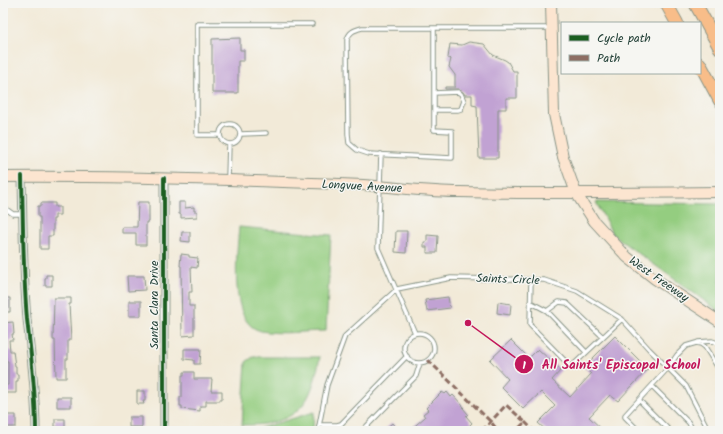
<svg xmlns="http://www.w3.org/2000/svg" width="723" height="434" viewBox="0 0 723 434" font-family="Kalam,sans-serif">
<style>
.green{fill:#94cd80;stroke:#5a855a}
.building{fill:#c1a2d3}
.lines{fill:none;stroke-linecap:round;stroke-linejoin:round}
.lane-casing{stroke:#889486;stroke-width:5.5}
.street-casing{stroke:#889486;stroke-width:9}
.secondary-casing{stroke:#889486;stroke-width:12}
.highway-casing{stroke:#889486;stroke-width:14}
.lane{stroke:#fff;stroke-width:3.5}
.street{stroke:#fff;stroke-width:7}
.secondary{stroke:#fce5d0;stroke-width:10}
.highway{stroke:#f8bd89;stroke-width:12}
.quiet{stroke:#8d6e63;stroke-width:3;stroke-dasharray:6 3;stroke-linecap:butt}
.cycleway-casing{stroke:#f6f6f2;stroke-width:6}
.cycleway{stroke:#1b5e20;stroke-width:4}
.labels{text-anchor:middle;stroke-width:3;stroke-linejoin:round;paint-order:stroke}
.street-label{font-size:12px;fill:#1f3d34;stroke:#f6f6f2}
.leader{fill:none;stroke:#c2185b;stroke-width:1.5}
.callout-dot{fill:#c2185b;stroke:#f6f6f2;stroke-width:1.5}
.mark-label{font-size:12px;text-anchor:middle;font-weight:bold;fill:#fff}
.callout-label{font-size:13px;text-anchor:middle;font-weight:bold;fill:#c2185b;stroke:#f6f6f2;stroke-width:3;stroke-linejoin:round;paint-order:stroke}
</style>
<rect width="100%" height="100%" fill="#f6f6f2"/>
<filter id="ink" filterUnits="userSpaceOnUse"><feTurbulence type="fractalNoise" baseFrequency=".025" numOctaves="2"/><feDisplacementMap in="SourceGraphic" scale="8" xChannelSelector="R" yChannelSelector="G"/><feConvolveMatrix kernelMatrix="1 2 1 2 8 2 1 2 1" color-interpolation-filters="sRGB"/></filter>
<filter id="wash" filterUnits="userSpaceOnUse"><feTurbulence type="fractalNoise" baseFrequency=".012" numOctaves="4" result="noise"/><feDisplacementMap in="SourceGraphic" scale="16" xChannelSelector="R" yChannelSelector="G"/><feGaussianBlur stdDeviation="0.9" result="paint"/><feColorMatrix in="noise" values="0 0 0 0 0 0 0 0 0 0 0 0 0 0 0 0 0 1.4 0 .05"/><feComposite in="paint" operator="in"/></filter>
<g filter="url(#wash)">
<rect width="100%" height="100%" fill="#f2ead8"/>
<path class="green" d="M596,202L720,204V312L613,235Z
M239,227L331,235L326,331C305,331 282,335 261,331C228,324 237,252 239,227Z
M253,357H320C313,390 308,415 270,423C261,425 251,425 242,425L246,362Z
M314,412L313,431H251Z"/>
<g id="blocks">
<path class="building" d="M240,38V50H244V61H238V93H212V39Z
M469,42L484,44L493,55L505,60L508,62L513,71H517V98H506V109H498V158H479L477,106L472,105V95H465L463,92L458,89H445V87H455V75L449,67L451,59L448,58L450,44L462,45Z
M138,202H149V222H146V245H136V233H122V227H137Z
M179,202H185V208L194,207V211H197V217L181,218V214H179Z
M41,203H55V207H60V215H55V219H53V236H48V249H40V217H38V206H41Z
M396,231H407L406,253L395,252Z
M182,232H190V242L181,241Z
M427,235L438,236L437,253H427V247H424V242H427Z
M181,254L189,255V257L198,258L197,268L191,267L192,292H189V306H194V335L182,336L181,266H180Z
M46,275H52V286H45V278H46Z
M127,276H144L145,290L128,291Z
M448,297L450,308L427,311L425,300Z
M3,298H10V312H3Z
M54,298H71V304H69L71,340H68V359H66V378H56L55,340H53Z
M129,301H141V316H129Z
M498,302L511,304L510,315L497,313Z
M13,322L14,334H12L13,340H9L10,351H13L15,366H16V374H18V381H16V393H4V385H8V361H6V357H5L3,340V323Z
M615,336L648,369L618,401L610,395L589,417L604,431H547L538,423L555,406L541,392L523,409L501,387L508,379L490,360L511,340L529,358L538,349L561,370L552,380L570,397L591,374L584,367Z
M184,349H201L200,364H194V360L184,359Z
M184,372H194V379H212L211,391H222V399H220V401H206V406H200V411L182,409V406H180V397H182V375H184Z
M137,391H145V401H143L144,404H137Z
M442,392L445,394L447,392L451,397L453,395L464,407L463,408L468,414L466,416L472,423L468,427H469L465,431H409L425,417L423,414L428,410L426,408Z
M57,397H71V407H57Z
M7,415H16V427H7Z
M129,417H142V427H129Z
M55,419H65V431H58V427H55Z
M392,423L399,431H383Z"/>
</g>
</g>
<g filter="url(#ink)">
<use href="#blocks" fill-opacity="0" stroke="#889486" stroke-width="1"/>
<g class="lines">
<g class="lane-casing">
<path id="lane" d="M434,28V130L452,131V158L369,154L357,150L349,143L348,134L347,40C349,32 354,30 362,28H550
M434,110H458L461,109L464,101L461,94L458,92L434,93
M220 134a10 10 0 1 1 20 0a10 10 0 1 1-20 0Z
M241,134L266,133
M220,135H197V24H312
M381,154L378,248L415,333
M228,178L229,144
M3,209H6L13,214H22
M531,280L530,325L571,367L622,319
M530,302L547,311L586,352
M547,311L559,302L567,303L603,337
M404 348a15 15 0 1 1 30 0a15 15 0 1 1-30 0Z
M698,342L712,341L720,344
M652,386L689,423L693,431
M639,400L670,431
M319,425H337L341,424L407,356
M318,431L327,385L345,336L397,289L451,278L544,280L577,291L622,319L649,349L686,386L709,431
M362,431L416,376L420,363
M639,431L625,417V415L668,368L677,355L686,346L696,343L701,344L705,347L720,371"/>
</g>
<g class="street-casing">
<path id="street" d="M22,176C23,224 23,272 27,319C31,356 36,393 36,431
M164,178V431"/>
</g>
<g class="secondary-casing">
<path id="secondary" d="M551,3L554,114L563,157L576,193L594,221L627,257L655,279L720,322
M3,177C123,176 243,180 363,185C396,187 428,192 460,192C547,194 633,193 720,192"/>
</g>
<g class="highway-casing">
<path id="highway" d="M666,3L677,23
M695,3L720,48
M700,64L720,101"/>
</g>
<use href="#lane" class="lane"/>
<use href="#street" class="street"/>
<use href="#secondary" class="secondary"/>
<use href="#highway" class="highway"/>
<path class="quiet" d="M428,360L491,422L498,431
M525,422L534,431
M482,431L506,405L525,422L516,431"/>
<g class="cycleway-casing">
<path id="cycleway" d="M22,176C23,224 23,272 27,319C31,356 36,393 36,431
M164,178V431"/>
</g>
<use href="#cycleway" class="cycleway"/>
</g>
</g>
<g class="labels">
<g class="street-label">
<text transform="translate(362 186) rotate(3)" y="4">Longvue Avenue</text>
<text transform="translate(508 279) rotate(2)" y="4">Saints Circle</text>
<text transform="translate(659 279) rotate(35)" y="4">West Freeway</text>
<text transform="translate(154 305) rotate(-90)" y="4">Santa Clara Drive</text>
</g>
</g>
<path class="leader" d="M468 323L524 364"/>
<g class="callout-dot">
<circle cx="468" cy="323" r="4"/>
<circle cx="524" cy="364" r="10"/>
</g>
<g class="mark-label">
<text x="524" y="369">1</text>
</g>
<g class="callout-label">
<text x="621" y="369">All Saints' Episcopal School</text>
</g>
<rect width="723" height="434" fill="none" stroke="#f6f6f2" stroke-width="16"/>
<rect x="561" y="22" width="140" height="52" fill="#f6f6f2" stroke="#a0aca6"/>
<rect x="569" y="35" width="20" height="6" fill="#1b5e20" stroke="#a0aca6"/>
<text x="597" y="42" font-size="12" fill="#1f3d34">Cycle path</text>
<rect x="569" y="55" width="20" height="6" fill="#8d6e63" stroke="#a0aca6"/>
<text x="597" y="62" font-size="12" fill="#1f3d34">Path</text>
</svg>
